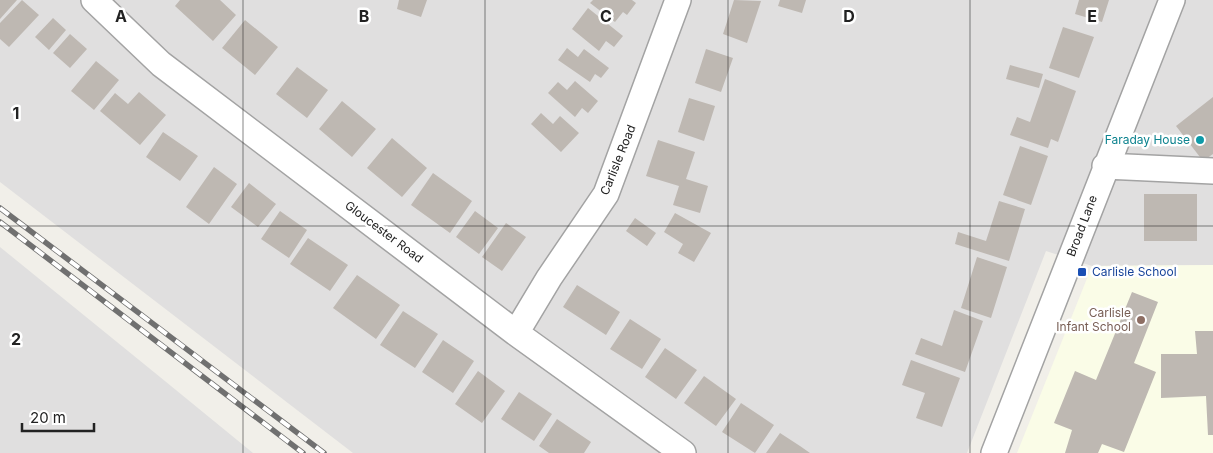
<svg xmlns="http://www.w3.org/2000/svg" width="1213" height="453" viewBox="0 0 1213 453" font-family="Inter,sans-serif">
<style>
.residential{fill:#e0dfdf}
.education{fill:#fafce7}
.building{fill:#beb8b2}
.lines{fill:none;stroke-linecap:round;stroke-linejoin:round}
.minor-casing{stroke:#a3a3a3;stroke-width:28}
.minor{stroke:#fff;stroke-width:25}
.rail-casing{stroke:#707070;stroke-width:5.5}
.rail{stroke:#fff;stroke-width:4;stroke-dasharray:11;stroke-linecap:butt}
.grid{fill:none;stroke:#222;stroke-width:1;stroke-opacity:0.55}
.culture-dot{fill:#0f9aa8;stroke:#fff;stroke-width:2}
.transit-dot{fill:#1a4fb4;stroke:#fff;stroke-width:2}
.education-dot{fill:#8d6e63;stroke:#fff;stroke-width:2}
.labels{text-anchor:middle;stroke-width:5;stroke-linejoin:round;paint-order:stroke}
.culture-label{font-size:12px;fill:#0d838f;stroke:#fff;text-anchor:end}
.street-label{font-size:12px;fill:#222;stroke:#fff}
.transit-label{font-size:12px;fill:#164399;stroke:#fff;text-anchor:start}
.education-label{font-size:12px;fill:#785e54;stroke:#fff;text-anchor:end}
.grid-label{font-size:16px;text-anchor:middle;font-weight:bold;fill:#222;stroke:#fff;stroke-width:5;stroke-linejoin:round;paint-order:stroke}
</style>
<rect width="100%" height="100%" fill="#f1efe9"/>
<path class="residential" d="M0,0H1213V265L1092,266L1046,251L967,453H353L0,182Z
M0,247L160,377L253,453H0Z"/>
<path class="education" d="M1213,265V453H1017L1092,266Z"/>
<path class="building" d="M0,0H17L0,19Z
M22,0L39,15L9,47L0,39V23Z
M180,0H220L236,15L213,41L175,6Z
M399,0H427L421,17L397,9Z
M593,0H632L636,3L627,15L623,12L615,22L590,3Z
M734,0L761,1L747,43L723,34Z
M780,0H806L802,13L778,6Z
M1079,0H1109L1102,22L1075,14Z
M588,8L623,36L614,47L606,41L599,51L572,29Z
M53,18L66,30L49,50L35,37Z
M245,20L278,47L255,75L222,48Z
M1063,27L1094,37L1079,78L1049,68Z
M70,34L87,49L70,68L53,53Z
M567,48L578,57L584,49L609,68L601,78L595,74L590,82L558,60Z
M706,49L733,58L721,92L695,83Z
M96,61L119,80L94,110L71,91Z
M1010,65L1043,74L1039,88L1006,79Z
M297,67L328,90L307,118L276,94Z
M1045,79L1076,91L1058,142L1051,139L1048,148L1010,135L1017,117L1030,122Z
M575,81L598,101L588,113L582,108L575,117L548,93L558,82L567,90Z
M139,92L166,115L140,145L100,111L115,93L128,104Z
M1213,97V154L1203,161L1176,126Z
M689,98L715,106L704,141L678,132Z
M342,101L376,129L352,157L319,129Z
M541,113L553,124L560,116L579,133L561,152L531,124Z
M163,132L198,156L180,181L146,157Z
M392,138L427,168L402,197L367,168Z
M658,140L695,152L686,179L708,186L700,213L673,205L679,186L646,176Z
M1020,146L1048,156L1031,205L1003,195Z
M214,167L237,184L209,224L186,207Z
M433,173L472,201L450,233L411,205Z
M249,183L276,204L258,227L231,207Z
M1144,194H1197V241H1144Z
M999,201L1025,209L1009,261L955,244L958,232L986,241Z
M280,211L307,230L289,258L261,239Z
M475,211L498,228L479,254L456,237Z
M675,213L711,233L694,262L678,253L683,244L664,232Z
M635,218L656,233L647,246L626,231Z
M506,223L526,237L502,271L482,257Z
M308,238L348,265L330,291L290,264Z
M977,257L1007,267L991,318L961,308Z
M357,275L400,305L376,339L333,308Z
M577,285L620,312L606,335L563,307Z
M1132,292L1158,302L1134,363L1156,372L1124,452L1102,444L1098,453H1065L1072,430L1054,423L1075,371L1096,380Z
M954,310L983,321L965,372L915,354L921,338L942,346Z
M403,311L438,334L415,368L380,345Z
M630,319L661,339L642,369L610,349Z
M1195,331H1213V435H1208L1206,396L1161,398V354H1197Z
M443,340L474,361L453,393L422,372Z
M665,348L697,370L676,399L645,377Z
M911,360L960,378L942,427L916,418L925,393L902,385Z
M478,371L505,391L482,423L455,404Z
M704,376L736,399L716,426L684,403Z
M519,392L552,414L534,441L501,419Z
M741,403L774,425L755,453L722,432Z
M557,419L591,442L584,453H549L539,446Z
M780,433L800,446L810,453H766Z"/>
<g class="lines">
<g class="minor-casing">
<path id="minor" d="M94,0L161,64L516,333L683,453
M1105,166L1213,171
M516,333L549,278L606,194L678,0
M994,453L1172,0"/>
</g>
<use href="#minor" class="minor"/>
<g class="rail-casing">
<path id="rail" d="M0,208L324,453
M0,222L303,453"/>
</g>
<use href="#rail" class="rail"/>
</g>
<path class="grid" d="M243,0V453M485,0V453M728,0V453M970,0V453M0,226H1213"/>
<circle class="culture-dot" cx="1200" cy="140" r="5"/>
<rect class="transit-dot" x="1077" y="267" width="10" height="10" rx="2.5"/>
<circle class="education-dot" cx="1141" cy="320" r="5"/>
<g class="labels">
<g class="culture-label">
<text x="1190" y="144">Faraday House</text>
</g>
<g class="street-label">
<text transform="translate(618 160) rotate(-68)" y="4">Carlisle Road</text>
<text transform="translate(1082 226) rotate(-69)" y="4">Broad Lane</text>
<text transform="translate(384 232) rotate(37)" y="4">Gloucester Road</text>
</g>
<g class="transit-label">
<text x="1092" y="276">Carlisle School</text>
</g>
<g class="education-label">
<text x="1131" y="317">Carlisle<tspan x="1131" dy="14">Infant School</tspan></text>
</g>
</g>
<g class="grid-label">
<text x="121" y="22">A</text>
<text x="364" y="22">B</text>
<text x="606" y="22">C</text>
<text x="849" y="22">D</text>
<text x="1092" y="22">E</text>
<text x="16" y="119">1</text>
<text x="16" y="345">2</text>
</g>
<path d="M22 423v8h72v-8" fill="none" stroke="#222222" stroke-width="2.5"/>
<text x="30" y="423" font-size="15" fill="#222222" stroke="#ffffff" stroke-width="4" paint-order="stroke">20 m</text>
</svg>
